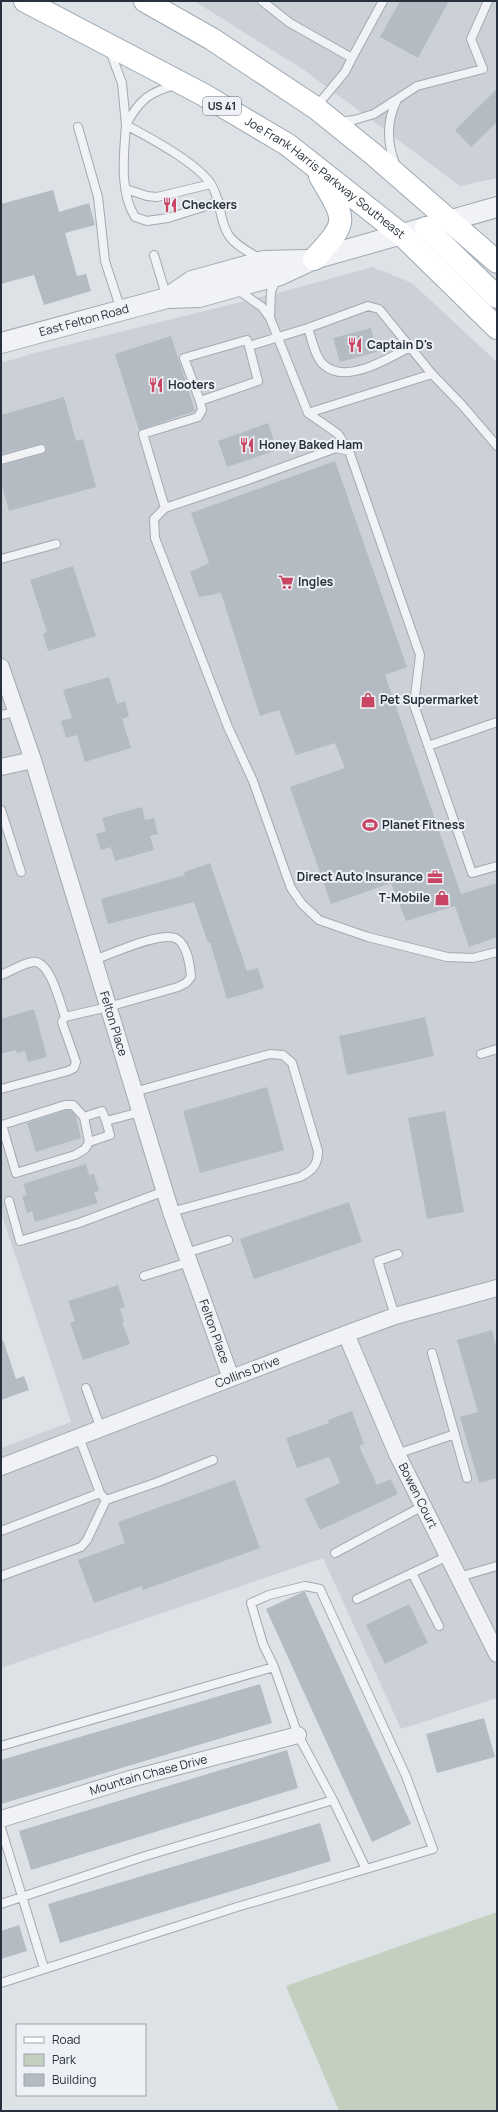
<svg xmlns="http://www.w3.org/2000/svg" width="498" height="2112" viewBox="0 0 498 2112" font-family="Manrope,sans-serif">
<style>
.built{fill:#ccd1d8}
.green{fill:#c4d0bf}
.building{fill:#b5bbc3}
.lines{fill:none;stroke-linecap:round;stroke-linejoin:round}
.service-casing{stroke:#a3a9b1;stroke-width:10}
.minor-casing{stroke:#a3a9b1;stroke-width:18}
.tertiary-casing{stroke:#a3a9b1;stroke-width:22}
.primary-casing{stroke:#9da7b2;stroke-width:24}
.service{stroke:#f0f2f5;stroke-width:8}
.minor{stroke:#f0f2f5;stroke-width:16}
.tertiary{stroke:#f0f2f5;stroke-width:20}
.primary{stroke:#fff;stroke-width:22}
.labels{text-anchor:middle;stroke-width:4;stroke-linejoin:round;paint-order:stroke}
.shield{fill:#edf0f4;stroke:#626a74;stroke-width:1}
.shield-label{font-size:11px;font-weight:bold;fill:#27313d}
.street-label{font-size:12px;fill:#27313d;stroke:#edf0f4}
.poi-label{font-size:12px;font-weight:bold;fill:#27313d;stroke:#edf0f4;text-anchor:start}
</style>
<rect width="100%" height="100%" fill="#dde2e7"/>
<path class="built" d="M194,1H497V178L460,186L304,70Z
M372,267L412,283L497,362V1698L401,1729L323,1558L1,1668V1448L71,1422L1,1213V363L31,354L285,291Z"/>
<path class="green" d="M497,1912V2111H339L286,1986Z"/>
<path class="building" d="M400,1H449L418,58L380,37Z
M497,89V122L471,147L455,130Z
M53,190L59,212L89,203L95,225L65,233L77,276L86,274L91,291L44,305L34,275L1,284V204Z
M371,328L377,352L340,362L333,338Z
M171,336L195,411L139,430L115,354Z
M64,397L76,441L83,439L96,487L9,511L1,482V465L42,454L46,448L45,445L40,444L1,454V415Z
M268,423L277,450L227,467L218,441Z
M335,461L407,667L385,675L461,894L497,883V937L469,947L455,906L406,921L391,883L331,904L290,787L345,768L335,743L296,755L279,710L260,716L221,593L199,597L190,572L209,563L191,513Z
M73,566L96,636L48,651L43,634L47,632L30,580Z
M109,677L117,704L125,701L129,716L122,719L131,748L85,762L77,735L66,738L61,721L72,718L63,690Z
M142,807L145,820L154,818L158,834L150,836L154,850L115,861L111,847L101,850L96,834L106,831L102,818Z
M210,863L247,971L258,968L264,988L227,999L210,942L208,943L194,902L108,924L101,899L185,875L184,872Z
M34,1009L47,1057L28,1062L25,1051L17,1053L16,1050L1,1054V1019Z
M425,1017L434,1056L347,1075L339,1036Z
M267,1087L284,1150L200,1173L183,1111Z
M67,1110H71L76,1116L81,1138L36,1152L27,1123Z
M445,1111L464,1212L427,1219L408,1118Z
M86,1164L89,1175L94,1174L99,1191L94,1192L98,1203L35,1222L32,1211L27,1213L22,1196L27,1195L23,1184Z
M349,1202L362,1242L254,1279L240,1239Z
M118,1285L125,1307L120,1309L124,1321L122,1322L130,1344L83,1360L70,1323L75,1321L68,1301Z
M492,1330L497,1349V1478L479,1483L460,1417L478,1412L457,1340Z
M3,1340L16,1379L24,1376L29,1390L1,1400V1341Z
M352,1411L364,1444L359,1446L377,1485L391,1479L398,1494L320,1530L305,1499L340,1483L329,1457L297,1468L286,1438L329,1423L328,1420Z
M235,1480L260,1548L143,1590L142,1586L94,1603L78,1560L125,1543L118,1522Z
M303,1592H305L411,1824L372,1842L266,1609Z
M409,1604L428,1643L385,1664L366,1625Z
M260,1684L272,1723L1,1804V1760Z
M484,1718L495,1757L437,1773L426,1734Z
M287,1750L298,1788L31,1870L19,1831Z
M320,1823L331,1861L60,1943L48,1904Z
M19,1925L27,1951L1,1959V1931Z"/>
<g class="lines">
<g class="service-casing">
<path id="service" d="M262,1L290,23L352,58L345,72L316,107
M110,51L122,83L126,125C139,100 149,92 176,85
M352,58L383,1
M339,122L354,120L374,114L417,86L483,69L471,39L488,1
M78,127L98,197L105,261L121,310
M396,166C387,145 386,121 397,100
M126,189L147,196L157,197L211,184
M219,202L168,218L147,221L135,217C119,191 124,154 126,125C150,138 196,162 211,184C221,199 219,220 228,234C234,245 251,253 262,260
M154,255L167,298
M238,290L262,307L270,318L308,413L432,374L462,405L497,446
M270,317L271,291L277,279
M308,328C312,339 315,358 324,365C346,385 389,358 410,347
M249,346L258,381L200,401L184,358L247,340L249,346L308,328L368,306L379,309L432,374
M308,413L338,434L349,451L420,655L414,705L472,873L497,866
M349,451L336,448L248,480L165,508L154,519L155,538L228,727L253,781L291,888L302,904L319,920L368,937L447,957L473,958L497,952
M1,460L41,449
M165,508L143,434L198,417L202,410L200,401
M1,559L56,544
M1,715L16,712
M428,746L497,722
M1,810L21,872
M1,975C11,971 22,964 32,962C50,959 60,1003 65,1017L62,1022L76,1062L74,1068L68,1071L1,1089
M65,1017L108,1007L178,987L186,983L191,977C190,966 188,946 177,939C163,930 111,954 94,960
M481,1054L497,1049
M134,1092L270,1054L283,1055L292,1063L318,1151C318,1165 312,1171 300,1177L171,1212
M84,1117L102,1111L106,1121
M89,1142L84,1117L73,1105H65L2,1125L16,1173L75,1155L85,1149L89,1142L110,1135L106,1121L140,1112
M9,1201L20,1241L79,1223L165,1191
M186,1253L228,1240
M144,1276L189,1262
M395,1316L378,1261L398,1254
M432,1353L467,1478
M86,1388L101,1429
M79,1437L100,1493L106,1500L158,1482L213,1460
M397,1454L455,1434
M1,1531L100,1493
M335,1553L423,1506
M412,1573L439,1626
M1,1576L81,1547L87,1540L106,1500
M459,1577L497,1566
M357,1599L448,1556
M274,1667L263,1644L251,1603L269,1595L305,1586L320,1589L406,1776L433,1849L366,1869
M1,1746L274,1667L298,1735L333,1800L366,1869L237,1907L1,1983
M1,1828L44,1968
M1,1904L142,1857L333,1800"/>
</g>
<g class="minor-casing">
<g id="minor">
<path id="s1" d="M1,667L33,760L171,1212L231,1378"/>
<path d="M1,767L33,760"/>
<path id="s2" d="M346,1334L397,1454L497,1654"/>
<path id="s3" d="M1,1467L346,1334L395,1316L497,1288"/>
<path id="s4" d="M1,1819L130,1779L298,1735"/>
</g>
</g>
<g class="tertiary-casing">
<g id="tertiary">
<path d="M167,298L192,281L264,261L305,260"/>
<path id="s5" d="M1,343L167,298L199,297L235,287L280,275L314,259L497,207"/>
</g>
</g>
<g class="primary-casing">
<g id="primary">
<path id="s6" d="M25,1L204,95L288,145L402,235L497,328"/>
<path d="M145,1L212,39L316,108L373,154L497,262"/>
<path d="M426,228L497,297"/>
<path d="M314,259C350,220 346,221 320,176"/>
</g>
</g>
<use href="#service" class="service"/>
<use href="#minor" class="minor"/>
<use href="#tertiary" class="tertiary"/>
<use href="#primary" class="primary"/>
</g>
<defs>
<g id="restaurant-bare" transform="scale(1.2)"><path d="M-5-6h1v4h1v-4h1v4h1v-4h1v5L-1.5 .5V6h-2V.5L-5-1ZM5-6V6H3V1.5H1.5Q1.5-4 5-6Z" fill="#c84663" stroke="#edf0f4" stroke-width="2.5" paint-order="stroke"/></g>
<g id="supermarket-bare" transform="scale(1.2)"><path d="M-6-5.5h2.5l.6 2H6L4.5 2H-2.5L-4.4-4H-6ZM-1.5 3.2a1.3 1.3 0 1 0 .1 0ZM3 3.2a1.3 1.3 0 1 0 .1 0Z" fill="#c84663" stroke="#edf0f4" stroke-width="2.5" paint-order="stroke"/></g>
<g id="shop-bare" transform="scale(1.2)"><path d="M-5-2.5h2.3a2.7 3.5 0 0 1 5.4 0H5L5.5 6h-11ZM-1.5-2.5h3a1.5 2.3 0 0 0-3 0Z" fill="#c84663" stroke="#edf0f4" stroke-width="2.5" paint-order="stroke"/></g>
<g id="stadium-bare" transform="scale(1.2)"><path d="M0-5a6.5 5 0 1 0 0 10a6.5 5 0 1 0 0-10ZM-3.5-1.8h7v3.6h-7Z" fill="#c84663" stroke="#edf0f4" stroke-width="2.5" paint-order="stroke"/></g>
<g id="office-bare" transform="scale(1.2)"><path d="M-6-3h4V-5.5h4V-3h4V5H-6ZM-1-4.5V-3h2v-1.5ZM-6 0V1H6V0Z" fill="#c84663" stroke="#edf0f4" stroke-width="2.5" paint-order="stroke"/></g>
</defs>
<g fill-rule="evenodd">
<use href="#restaurant-bare" x="170" y="205"/>
<use href="#restaurant-bare" x="355" y="345"/>
<use href="#restaurant-bare" x="156" y="385"/>
<use href="#restaurant-bare" x="247" y="445"/>
<use href="#supermarket-bare" x="286" y="582"/>
<use href="#shop-bare" x="368" y="700"/>
<use href="#stadium-bare" x="370" y="825"/>
<use href="#office-bare" x="435" y="877"/>
<use href="#shop-bare" x="442" y="898"/>
</g>
<g class="labels">
<rect class="shield" x="203" y="97" width="38" height="18" rx="3"/>
<g class="shield-label">
<text x="222" y="110">US 41</text>
</g>
<g class="street-label">
<text dy="4" stroke="none"><textPath href="#s6" startOffset="349">Joe Frank Harris Parkway Southeast</textPath></text>
<text dy="4" stroke="none"><textPath href="#s5" startOffset="86">East Felton Road</textPath></text>
<text dy="4" stroke="none"><textPath href="#s1" startOffset="374">Felton Place</textPath></text>
<text dy="4" stroke="none"><textPath href="#s1" startOffset="698">Felton Place</textPath></text>
<text dy="4" stroke="none"><textPath href="#s3" startOffset="264">Collins Drive</textPath></text>
<text dy="4" stroke="none"><textPath href="#s2" startOffset="177">Bowen Court</textPath></text>
<text dy="4" stroke="none"><textPath href="#s4" startOffset="154">Mountain Chase Drive</textPath></text>
</g>
<g class="poi-label">
<text x="182" y="209">Checkers</text>
<text x="367" y="349">Captain D's</text>
<text x="168" y="389">Hooters</text>
<text x="259" y="449">Honey Baked Ham</text>
<text x="298" y="586">Ingles</text>
<text x="380" y="704">Pet Supermarket</text>
<text x="382" y="829">Planet Fitness</text>
<text x="423" y="881" text-anchor="end">Direct Auto Insurance</text>
<text x="430" y="902" text-anchor="end">T-Mobile</text>
</g>
</g>
<rect width="498" height="2112" fill="none" stroke="#27313d" stroke-width="4"/>
<rect x="16" y="2024" width="130" height="72" fill="#edf0f4" stroke="#9ea4ab"/>
<rect x="24" y="2037" width="20" height="6" fill="#ffffff" stroke="#9ea4ab"/>
<text x="52" y="2044" font-size="12" fill="#27313d">Road</text>
<rect x="24" y="2054" width="20" height="12" fill="#c4d0bf" stroke="#9ea4ab"/>
<text x="52" y="2064" font-size="12" fill="#27313d">Park</text>
<rect x="24" y="2074" width="20" height="12" fill="#b5bbc3" stroke="#9ea4ab"/>
<text x="52" y="2084" font-size="12" fill="#27313d">Building</text>
</svg>
